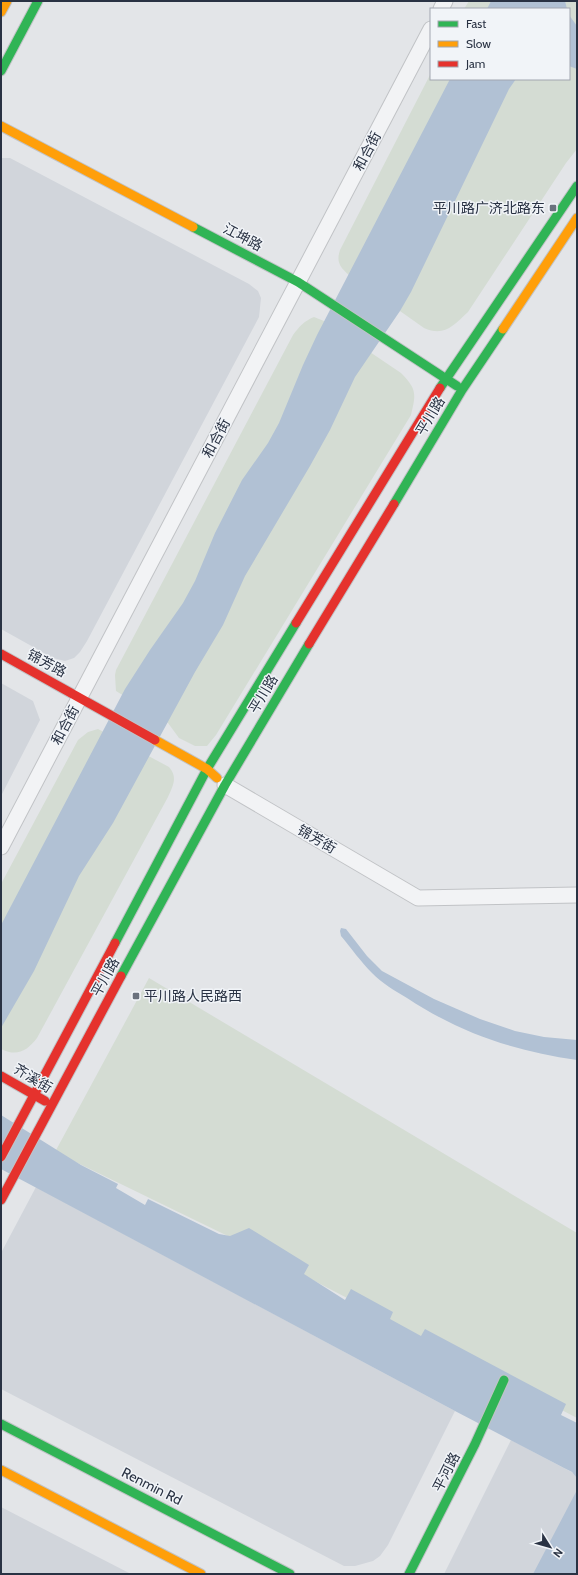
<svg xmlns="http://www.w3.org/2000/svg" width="578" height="1575" viewBox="0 0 578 1575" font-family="Cabin,'Noto Sans SC',sans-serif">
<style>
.built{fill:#d1d5db}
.green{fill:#d4dcd3}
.water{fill:#b1c1d4}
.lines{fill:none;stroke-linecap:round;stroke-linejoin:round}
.street-casing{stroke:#c1c3c6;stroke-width:17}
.fast-casing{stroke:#c1c3c6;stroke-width:11}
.slow-casing{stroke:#c1c3c6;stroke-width:11}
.jam-casing{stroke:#c1c3c6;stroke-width:11}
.street{stroke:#f2f3f5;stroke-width:15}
.fast{stroke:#30b455;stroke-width:9}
.slow{stroke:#ff9f0a;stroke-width:9}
.jam{stroke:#e5322d;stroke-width:9}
.poi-dot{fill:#6a717d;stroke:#f1f4f8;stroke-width:1.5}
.labels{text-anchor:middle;stroke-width:3;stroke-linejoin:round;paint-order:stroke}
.street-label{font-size:14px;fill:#293243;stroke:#f1f4f8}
.poi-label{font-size:14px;fill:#293243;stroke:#f1f4f8;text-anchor:end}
</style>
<rect width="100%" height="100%" fill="#e3e5e8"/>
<path class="built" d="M1,158H10L249,284L258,291L261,298L259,317L87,641L80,652L74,658L65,661L53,658L1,629Z
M1,683L33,701L40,720L1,796Z
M36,1187L455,1411L388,1545L380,1556L373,1561L355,1566H344L1,1389V1253Z
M511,1440L577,1475V1574H444Z
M1,1507L131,1574H1Z"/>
<path class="green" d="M469,1H577V149L566,163L468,312C453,326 444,337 424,328L349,275C340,267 336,262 340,250L431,73V79H569V9H464Z
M314,317L324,321L401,373C417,389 416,394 411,415L216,735L207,746H195L179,738L168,723L116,691L115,675L116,670L293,335C299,327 304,321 314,317Z
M98,729L169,767C178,777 173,786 168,797L37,1038C27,1051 17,1057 1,1049V884L78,740L88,732Z
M149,978L577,1233V1418L236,1240L55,1152Z"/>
<path class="water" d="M491,1H565L567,9H487Z
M569,15L577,26V69L569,66Z
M450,79H516L509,89L411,292L400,311L355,377L330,430L310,466L245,576L223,625L195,672L113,823L79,876L34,971L1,1028V925L125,689L150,650L183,603L195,581L215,533L242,480L268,443L279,423L303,365L317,335Z
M341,928L346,929L367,956L382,971L434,999L480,1019L515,1031L544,1037L577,1040V1060C514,1051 460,1033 407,998C395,991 382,983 372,973C361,962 351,948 341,936L340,931Z
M1,1115L81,1165L118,1184L116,1188L145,1205L148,1199L219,1234L230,1236L249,1228L309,1265L304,1274L345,1300L351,1289L393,1312L390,1319L421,1336L425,1329L566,1404L561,1415L577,1423V1478L572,1472L564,1468L455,1411L1,1169Z
M577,1490V1574H533Z"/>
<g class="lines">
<g class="street-casing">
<path id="street" d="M441,9L445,1
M225,785L418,898L577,895
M1,847L431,29"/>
</g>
<g class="fast-casing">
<path id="fast" d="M1,71L38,1
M193,227L298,282L457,386
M440,388L577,186
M394,504L462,390L503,329
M115,943L207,769L296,623
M121,976L225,785L309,644
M1,1424L290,1574
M409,1574L475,1444L504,1380"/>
</g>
<g class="slow-casing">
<path id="slow" d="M1,12L7,1
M1,126L193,227
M503,329L577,218
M155,740L207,769L217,778
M1,1470L201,1574"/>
</g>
<g class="jam-casing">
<path id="jam" d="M296,623L440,388
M309,644L394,504
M1,654L155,740
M1,1076L45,1101
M1,1157L115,943
M1,1200L121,976"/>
</g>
<use href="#street" class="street"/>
<use href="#fast" class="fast"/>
<use href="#slow" class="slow"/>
<use href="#jam" class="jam"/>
</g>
<g class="poi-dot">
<rect x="549" y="204" width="8" height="8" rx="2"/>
<rect x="132" y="992" width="8" height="8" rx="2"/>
</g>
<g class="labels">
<g class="street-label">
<text transform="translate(367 151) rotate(-62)" y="5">和合街</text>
<text transform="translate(243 237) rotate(28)" y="5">江坤路</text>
<text transform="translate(430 416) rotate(-59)" y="5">平川路</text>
<text transform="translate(216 438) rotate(-62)" y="5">和合街</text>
<text transform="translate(47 663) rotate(28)" y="5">锦芳路</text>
<text transform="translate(263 694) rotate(-59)" y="5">平川路</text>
<text transform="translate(65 725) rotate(-62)" y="5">和合街</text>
<text transform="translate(317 839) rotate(30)" y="5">锦芳街</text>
<text transform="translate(105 977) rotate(-61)" y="5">平川路</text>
<text transform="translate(33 1078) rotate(31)" y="5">齐溪街</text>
<text transform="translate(446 1472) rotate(-63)" y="5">平河路</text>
<text transform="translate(152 1486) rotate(27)" y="5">Renmin Rd</text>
</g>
<g class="poi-label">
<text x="545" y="213">平川路广济北路东</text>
<text x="144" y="1001" text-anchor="start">平川路人民路西</text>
</g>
</g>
<rect width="578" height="1575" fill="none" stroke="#293243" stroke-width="4"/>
<rect x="430" y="8" width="140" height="72" fill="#f1f4f8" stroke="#a1a6b0"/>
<rect x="438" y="21" width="20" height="6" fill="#30b455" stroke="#a1a6b0"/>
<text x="466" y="28" font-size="12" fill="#293243">Fast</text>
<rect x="438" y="41" width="20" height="6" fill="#ff9f0a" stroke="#a1a6b0"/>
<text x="466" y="48" font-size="12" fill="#293243">Slow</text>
<rect x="438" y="61" width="20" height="6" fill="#e5322d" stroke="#a1a6b0"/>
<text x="466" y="68" font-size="12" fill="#293243">Jam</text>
<g transform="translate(550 1547) rotate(127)" stroke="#f1f4f8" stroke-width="3" paint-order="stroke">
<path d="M0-3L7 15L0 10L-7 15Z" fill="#293243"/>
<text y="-6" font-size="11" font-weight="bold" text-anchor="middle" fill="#293243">N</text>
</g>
</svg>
